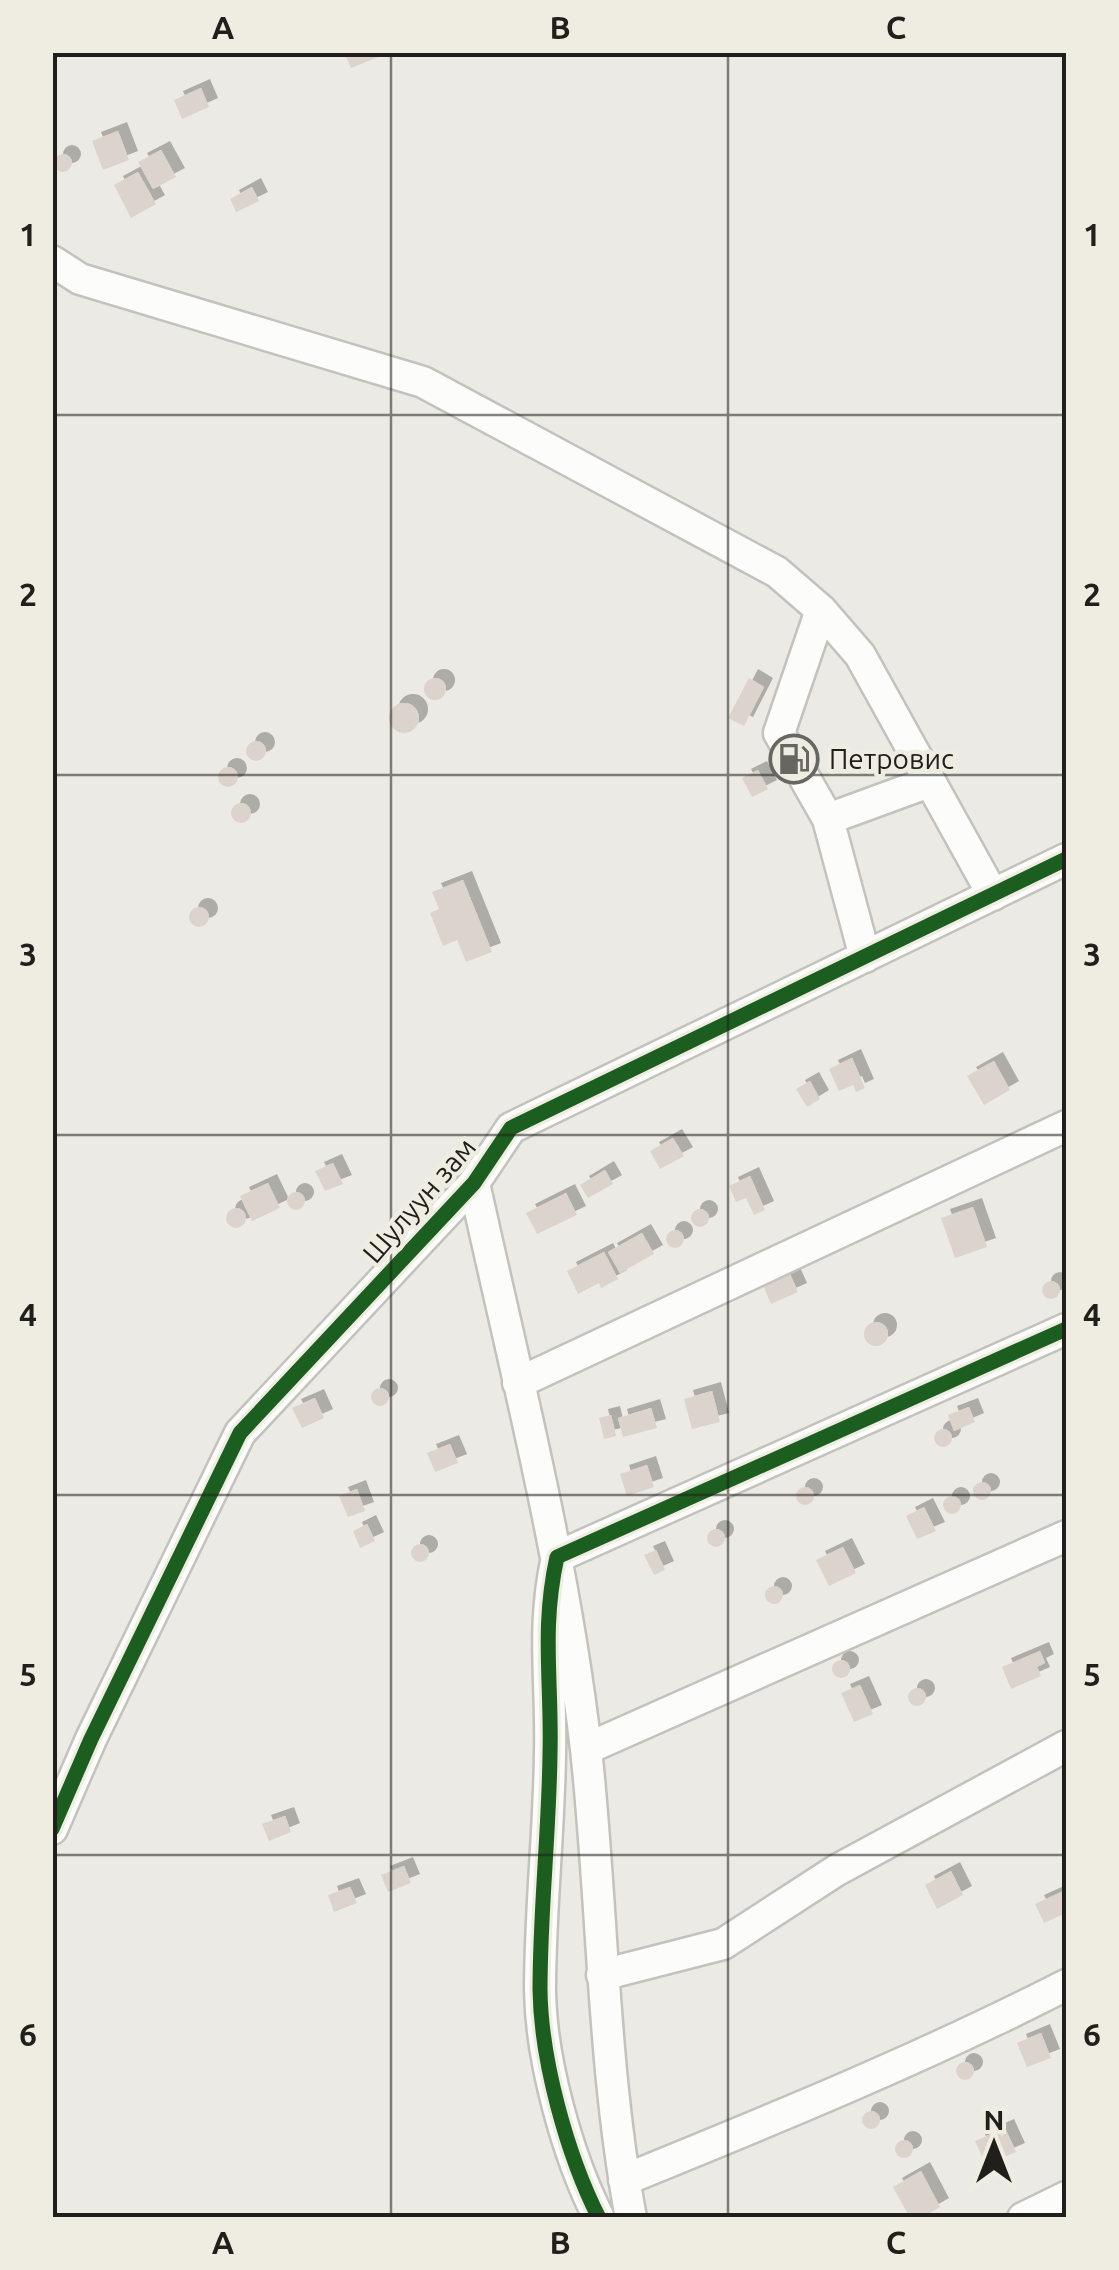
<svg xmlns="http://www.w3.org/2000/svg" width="1119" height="2270" viewBox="0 0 1119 2270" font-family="Ubuntu,sans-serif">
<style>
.building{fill:#ddd3cd;filter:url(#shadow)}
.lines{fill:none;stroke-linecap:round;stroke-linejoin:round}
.minor-casing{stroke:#c3c2bd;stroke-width:35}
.minor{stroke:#fcfcfb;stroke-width:30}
.cycleway-casing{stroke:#efece1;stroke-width:21}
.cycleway{stroke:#1b5e20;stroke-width:15}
.grid{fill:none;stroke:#201f1b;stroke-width:2.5;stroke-opacity:0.55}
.labels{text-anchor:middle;stroke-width:9;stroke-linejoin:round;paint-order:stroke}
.poi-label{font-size:28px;fill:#201f1b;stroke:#efece1;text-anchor:start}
.street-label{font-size:28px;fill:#201f1b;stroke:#efece1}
.neatline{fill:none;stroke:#201f1b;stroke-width:4}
.grid-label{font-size:32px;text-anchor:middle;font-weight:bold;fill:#201f1b}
</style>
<defs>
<filter id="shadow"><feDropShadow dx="9" dy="-9" stdDeviation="0" flood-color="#0004"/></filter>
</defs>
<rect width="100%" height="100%" fill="#eceae4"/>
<path class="building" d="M344,52H379L381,56L351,68Z
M201,88L209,107L182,119L174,100Z
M118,131L129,160L103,170L92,141Z
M161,150L176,177L153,189L138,162Z
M54 163a9 9 0 1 1 18 0a9 9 0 1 1-18 0Z
M138,172L156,204L131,218L114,185Z
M252,187L259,201L236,212L230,199Z
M749,678L764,687L744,726L728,718Z
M424 689a11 11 0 1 1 22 0a11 11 0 1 1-22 0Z
M389 718a15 15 0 1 1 30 0a15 15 0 1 1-30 0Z
M246 751a10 10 0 1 1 20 0a10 10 0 1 1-20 0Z
M218 777a10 10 0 1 1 20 0a10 10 0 1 1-20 0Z
M758,770L768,789L752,797L742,778Z
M231 813a10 10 0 1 1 20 0a10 10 0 1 1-20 0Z
M463,880L492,952L466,962L457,940L443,946L430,913L439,909L432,892Z
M189 917a10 10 0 1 1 20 0a10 10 0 1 1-20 0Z
M852,1058L865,1088L856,1092L853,1085L839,1091L829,1069Z
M994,1061L1010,1090L984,1105L967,1076Z
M810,1081L820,1099L807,1107L796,1089Z
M673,1138L684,1156L660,1169L650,1151Z
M333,1163L343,1184L325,1191L315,1171Z
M605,1170L613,1184L588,1198L580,1185Z
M750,1176L765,1210L754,1215L746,1198L736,1202L729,1186Z
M268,1183L280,1208L252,1221L240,1196Z
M287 1201a9 9 0 1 1 18 0a9 9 0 1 1-18 0Z
M566,1193L577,1215L537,1234L526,1213Z
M973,1207L987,1247L955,1258L941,1218Z
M226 1218a10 10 0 1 1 20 0a10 10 0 1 1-20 0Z
M691 1218a9 9 0 1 1 18 0a9 9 0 1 1-18 0Z
M666 1239a9 9 0 1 1 18 0a9 9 0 1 1-18 0Z
M642,1233L654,1254L620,1273L608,1252Z
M604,1252L618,1279L601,1288L599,1283L578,1294L567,1271Z
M790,1274L798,1292L771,1304L763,1285Z
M1042 1290a9 9 0 1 1 18 0a9 9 0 1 1-18 0Z
M864 1334a12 12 0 1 1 24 0a12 12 0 1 1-24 0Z
M371 1397a9 9 0 1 1 18 0a9 9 0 1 1-18 0Z
M712,1391L720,1422L692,1429L684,1399Z
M315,1398L324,1418L302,1428L292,1408Z
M969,1407L975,1422L954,1431L948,1415Z
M651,1408L657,1428L623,1437L618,1418Z
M611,1415L616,1436L604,1439L599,1418Z
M934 1438a9 9 0 1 1 18 0a9 9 0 1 1-18 0Z
M450,1444L458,1463L435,1472L427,1453Z
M647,1465L654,1487L627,1496L620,1474Z
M973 1491a9 9 0 1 1 18 0a9 9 0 1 1-18 0Z
M796 1496a9 9 0 1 1 18 0a9 9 0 1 1-18 0Z
M357,1489L365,1511L348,1517L339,1496Z
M943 1505a9 9 0 1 1 18 0a9 9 0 1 1-18 0Z
M924,1507L936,1531L917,1539L906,1516Z
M367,1524L375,1541L360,1548L353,1531Z
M707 1538a9 9 0 1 1 18 0a9 9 0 1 1-18 0Z
M411 1553a9 9 0 1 1 18 0a9 9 0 1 1-18 0Z
M843,1547L856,1573L829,1586L816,1560Z
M656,1550L665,1570L654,1575L644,1555Z
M765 1595a9 9 0 1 1 18 0a9 9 0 1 1-18 0Z
M1040,1651L1045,1663L1037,1667L1041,1676L1011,1689L1002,1667Z
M832 1669a9 9 0 1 1 18 0a9 9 0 1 1-18 0Z
M860,1685L873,1714L854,1722L841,1693Z
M908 1697a9 9 0 1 1 18 0a9 9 0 1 1-18 0Z
M285,1816L291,1832L269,1841L262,1824Z
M404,1866L411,1883L388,1892L381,1875Z
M951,1871L963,1895L937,1909L925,1885Z
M350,1887L357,1903L334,1912L328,1895Z
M1066,1890V1913L1044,1923L1035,1904Z
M1041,2033L1051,2058L1027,2067L1017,2043Z
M956 2071a9 9 0 1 1 18 0a9 9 0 1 1-18 0Z
M862 2120a9 9 0 1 1 18 0a9 9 0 1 1-18 0Z
M1005,2128L1016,2152L986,2165L975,2141Z
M895 2149a9 9 0 1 1 18 0a9 9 0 1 1-18 0Z
M921,2171L940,2207L921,2218H910L893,2187Z"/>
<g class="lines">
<g class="minor-casing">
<path id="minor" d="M52,261L80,279L423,382L777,572L821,610L860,655L993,895
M821,610L779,733L828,819L929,782
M828,819L865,957
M474,1183C515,1370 564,1558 586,1749C603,1905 602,2063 631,2218
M518,1383L1066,1126
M586,1749L1066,1536
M52,1829L91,1739L240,1433L474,1183L511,1128L1066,859
M602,1975L723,1944L837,1870L1066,1746
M624,2180C774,2119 923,2058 1066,1985
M599,2218C567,2155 541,2060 540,1990C540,1911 549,1833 550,1754C552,1682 541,1629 557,1557L1066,1329
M1023,2218L1066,2197"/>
</g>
<use href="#minor" class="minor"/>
<g class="cycleway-casing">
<path id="cycleway" d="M52,1829L91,1739L240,1433L474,1183L511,1128L1066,859
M599,2218C567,2155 541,2060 540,1990C540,1911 549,1833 550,1754C552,1682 541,1629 557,1557L1066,1329"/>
</g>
<use href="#cycleway" class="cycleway"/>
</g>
<path class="grid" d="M391,52V2218M728,52V2218M52,415H1066M52,775H1066M52,1135H1066M52,1495H1066M52,1855H1066"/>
<defs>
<g id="fuel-ring" transform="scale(2.5)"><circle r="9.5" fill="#efece1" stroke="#676661" stroke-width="1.5"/><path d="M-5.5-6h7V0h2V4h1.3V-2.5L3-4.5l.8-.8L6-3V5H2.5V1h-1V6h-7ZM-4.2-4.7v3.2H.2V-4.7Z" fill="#676661"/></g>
</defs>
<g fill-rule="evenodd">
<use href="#fuel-ring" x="794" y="759"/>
</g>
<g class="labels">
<g class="poi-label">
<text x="829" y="769">Петровис</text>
</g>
<g class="street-label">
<text transform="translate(419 1200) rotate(-49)" y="10">Шулуун зам</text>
</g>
</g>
<rect width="1119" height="2270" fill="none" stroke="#efece1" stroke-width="110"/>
<g transform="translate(994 2145)" stroke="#efece1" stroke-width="8" paint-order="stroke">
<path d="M0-8L18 38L0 25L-18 38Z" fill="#201f1b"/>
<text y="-15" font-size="28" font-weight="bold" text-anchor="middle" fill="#201f1b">N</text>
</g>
<rect x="55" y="55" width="1009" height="2160" class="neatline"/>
<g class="grid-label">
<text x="223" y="39">A</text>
<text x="560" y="39">B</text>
<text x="896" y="39">C</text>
<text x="28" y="246">1</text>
<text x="1092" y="246">1</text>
<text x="28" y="606">2</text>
<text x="1092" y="606">2</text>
<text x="28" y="966">3</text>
<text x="1092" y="966">3</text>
<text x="28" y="1326">4</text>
<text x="1092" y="1326">4</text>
<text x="28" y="1686">5</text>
<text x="1092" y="1686">5</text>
<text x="28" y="2046">6</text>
<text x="1092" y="2046">6</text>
<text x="223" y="2254">A</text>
<text x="560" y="2254">B</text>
<text x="896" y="2254">C</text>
</g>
</svg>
